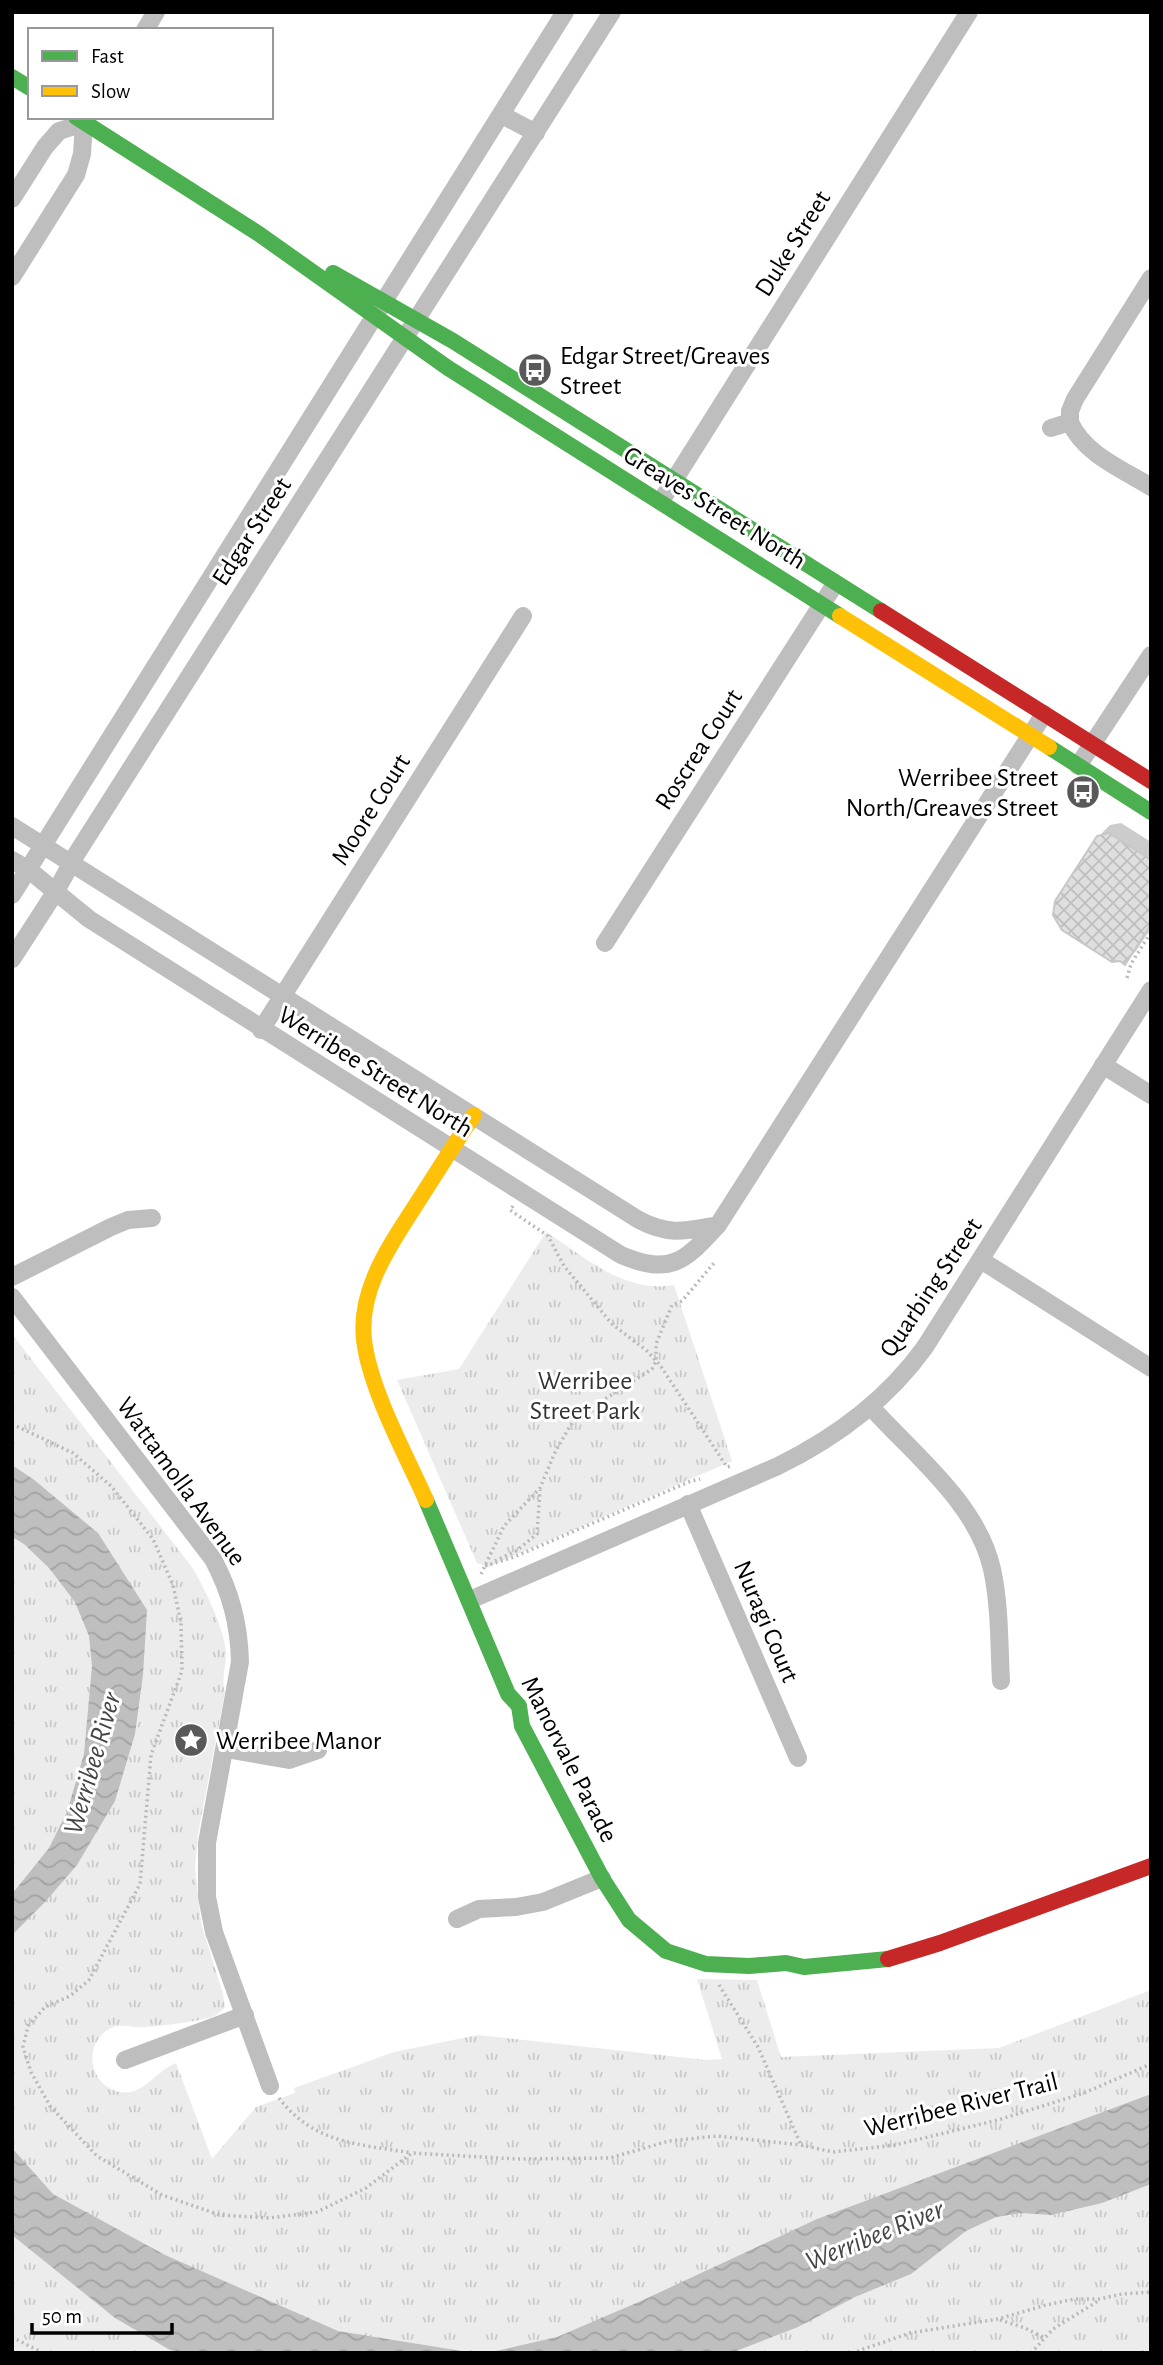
<svg xmlns="http://www.w3.org/2000/svg" width="1163" height="2365" viewBox="0 0 1163 2365" font-family="'Alegreya Sans',sans-serif">
<style>
.park{fill:url(#park-tufts)}
.water{fill:url(#water-waves)}
.shadow{fill:#0003}
.building{fill:url(#building-cross-hatch);stroke:#c7c7c7;stroke-width:2}
.lines{fill:none;stroke-linecap:round;stroke-linejoin:round}
.path{stroke:#b9b9b9;stroke-width:3.5;stroke-dasharray:2 3.5;stroke-linecap:butt}
.street{stroke:#bebebe;stroke-width:18}
.fast{stroke:#4caf50;stroke-width:16}
.slow{stroke:#ffc107;stroke-width:16}
.jam{stroke:#c62828;stroke-width:16}
.labels{text-anchor:middle;stroke-width:6;stroke-linejoin:round;paint-order:stroke}
.street-label{font-size:26px;fill:#000;stroke:#fff}
.poi-label{font-size:26px;fill:#000;stroke:#fff;text-anchor:start}
.park-label{font-size:26px;fill:#333;stroke:#fff}
.water-label{font-size:28px;font-style:italic;fill:#444;stroke:#fff}
</style>
<defs>
<pattern id="park-tufts" width="24" height="20" patternUnits="userSpaceOnUse" patternTransform="scale(1.75)"><rect width="24" height="20" fill="#ececec"/><path d="M3 7l-1-3M5 7V3M7 7l1-3M15 17l-1-3M17 17v-4M19 17l1-3" fill="none" stroke="#c9c9c9"/></pattern>
<pattern id="water-waves" width="16" height="10" patternUnits="userSpaceOnUse" patternTransform="scale(1.75)"><rect width="16" height="10" fill="#bfbfbf"/><path d="M0 5q4-4 8 0t8 0" fill="none" stroke="#a2a2a2"/></pattern>
<pattern id="building-cross-hatch" width="8" height="8" patternUnits="userSpaceOnUse" patternTransform="scale(1.75)"><rect width="8" height="8" fill="#dfdfdf"/><path d="M0 0l8 8M0 8l8-8" fill="none" stroke="#bebebe"/></pattern>
</defs>
<rect width="100%" height="100%" fill="#fff"/>
<path class="park" d="M546,1232C585,1257 625,1294 674,1285L732,1461L488,1567L477,1563L397,1380L459,1369Z
M12,1334L191,1566C203,1584 226,1632 226,1654C226,1667 221,1679 225,1692L198,1834L195,1867L201,1923L223,1994L225,2007C221,2011 217,2015 212,2017C193,2022 169,2025 148,2027C128,2029 115,2018 99,2038C92,2047 91,2059 94,2069C97,2078 103,2085 111,2089C140,2103 153,2072 176,2063L212,2159L256,2107L295,2093L294,2088L394,2052L478,2035L706,2060L722,2059L697,1979L757,1980L781,2057L999,2048L1151,1990V2353H12Z"/>
<path class="water" d="M12,1465L33,1479L98,1533L147,1610L143,1675L135,1734L115,1801L77,1865L45,1902L12,1935V1894L49,1848L67,1812L84,1754L92,1666L89,1636L75,1602L49,1568L24,1544L12,1537Z
M1151,2094V2184L1102,2203L1051,2215L1021,2213L996,2217L966,2231L911,2274L855,2297L798,2327L731,2353H487L557,2337L641,2301L817,2219Z
M12,2148L53,2194L165,2255L338,2331L474,2353H192L170,2350L115,2318L12,2235Z"/>
<path class="shadow" d="M1121,823L1151,842V928L1136,951L1125,962L1098,837L1110,825Z"/>
<path class="building" d="M1109,833L1151,860V924L1125,965L1120,961L1112,962L1062,930L1053,915L1055,901L1097,836Z"/>
<g class="lines">
<path class="path" d="M1127,978L1131,964L1151,932
M513,1206L510,1210L548,1236L564,1266L612,1324L647,1351L660,1365L727,1467L731,1466
M12,1424L73,1453L111,1486L153,1539L173,1585L181,1623L182,1671L151,1755L140,1884L89,1980L70,1996L45,2007L28,2026L23,2047L31,2072L50,2106L97,2156L162,2195L220,2215L269,2218L317,2212L366,2188L412,2153L516,2159L610,2158L669,2141L717,2136L801,2145L833,2152L895,2145L998,2120L1084,2093L1151,2064
M495,1561L516,1551L537,1534L540,1490
M485,1566L514,1557L691,1481L700,1479
M481,1574L504,1526L540,1488L556,1450L575,1418L652,1369L656,1361V1344L672,1305L682,1301L714,1263
M719,1985L758,2047L801,2145
M279,2098C314,2144 359,2144 412,2153
M1000,2320L1025,2328L1044,2338
M12,2337L43,2353
M852,2353L910,2333L998,2319L1046,2305L1075,2299H1100L1122,2294L1151,2292
M1031,2353L1053,2329L1098,2301"/>
<path class="street" d="M145,30L156,12
M502,115L536,133
M12,199L45,147L59,131L84,123
M12,277L76,175L82,154L84,123L88,117
M1070,422V411L1075,399L1151,278
M1051,428L1070,422C1084,454 1122,469 1151,487
M661,501L969,12
M1078,766L1151,655
M12,826L639,1220C670,1236 685,1231 718,1225
M12,860L29,870L89,919L621,1255C671,1276 685,1261 718,1225L1044,714
M12,895L565,12
M605,943L835,584
M12,959L56,891L77,853L612,12
M261,1030L523,616
M1103,1065L1151,1095
M981,1260L1151,1368
M12,1277L111,1227L128,1220L152,1218
M12,1297L213,1559C231,1593 239,1624 240,1662L207,1843V1897L214,1932L270,2086
M871,1407C914,1455 977,1503 992,1569C1000,1606 999,1644 1001,1681
M688,1504L798,1758
M470,1600L778,1466C837,1437 887,1400 925,1347L1151,990
M226,1749L289,1760L318,1750
M457,1919L479,1909L516,1907L543,1902L602,1878
M125,2060L245,2015"/>
<path class="fast" d="M12,77L30,88
M76,117L259,234L448,368L840,616
M333,273L453,341L881,611
M1049,747L1151,812
M426,1500L508,1694L519,1706L522,1726L602,1878L629,1920L666,1951L706,1964L749,1966L786,1963L804,1967L888,1959"/>
<path class="slow" d="M840,616L1049,747
M426,1500C406,1455 373,1395 365,1347C355,1292 391,1244 419,1200C437,1172 455,1143 474,1115"/>
<path class="jam" d="M881,611L1151,781
M888,1959L940,1943L1151,1866"/>
</g>
<defs>
<g id="bus-disc" transform="scale(1.75)"><circle r="9.5" fill="#595959" stroke="#fff"/><path d="M-5-6H5V4H4V6H2V4H-2V6H-4V4H-5ZM-3.5-4V0h7V-4ZM-3.5 1.2v1.5H-2V1.2ZM2 1.2v1.5H3.5V1.2Z" fill="#fff"/></g>
<g id="sight-disc" transform="scale(1.75)"><circle r="9.5" fill="#595959" stroke="#fff"/><path d="M0-6L1.8-2.2L6-1.7L2.9 1.2L3.7 5.4L0 3.3L-3.7 5.4L-2.9 1.2L-6-1.7L-1.8-2.2Z" fill="#fff"/></g>
</defs>
<g fill-rule="evenodd">
<use href="#bus-disc" x="535" y="370"/>
<use href="#bus-disc" x="1083" y="792"/>
<use href="#sight-disc" x="191" y="1740"/>
</g>
<g class="labels">
<g class="street-label">
<text transform="translate(792 243) rotate(-58)" y="9">Duke Street</text>
<text transform="translate(715 507) rotate(32)" y="9">Greaves Street North</text>
<text transform="translate(251 531) rotate(-57)" y="9">Edgar Street</text>
<text transform="translate(698 749) rotate(-57)" y="9">Roscrea Court</text>
<text transform="translate(370 809) rotate(-58)" y="9">Moore Court</text>
<text transform="translate(376 1071) rotate(32)" y="9">Werribee Street North</text>
<text transform="translate(930 1287) rotate(-56)" y="9">Quarbing Street</text>
<text transform="translate(182 1481) rotate(54)" y="9">Wattamolla Avenue</text>
<text transform="translate(767 1621) rotate(67)" y="9">Nuragi Court</text>
<text transform="translate(570 1759) rotate(63)" y="9">Manorvale Parade</text>
<text transform="translate(961 2104) rotate(-14)" y="9">Werribee River Trail</text>
</g>
<g class="poi-label">
<text x="560" y="364">Edgar Street/Greaves<tspan x="560" dy="30">Street</tspan></text>
<text x="1058" y="786" text-anchor="end">Werribee Street<tspan x="1058" dy="30">North/Greaves Street</tspan></text>
<text x="216" y="1749">Werribee Manor</text>
</g>
<g class="park-label">
<text x="585" y="1389">Werribee<tspan x="585" dy="30">Street Park</tspan></text>
</g>
<g class="water-label">
<text transform="translate(91 1763) rotate(-74)" y="10">Werribee River</text>
<text transform="translate(874 2234) rotate(-22)" y="10">Werribee River</text>
</g>
</g>
<rect width="1163" height="2365" fill="none" stroke="#000000" stroke-width="28"/>
<rect x="28" y="28" width="245" height="91" fill="#ffffff" stroke="#999999" stroke-width="2"/>
<rect x="42" y="51" width="35" height="10" fill="#4caf50" stroke="#999999" stroke-width="2"/>
<text x="91" y="63" font-size="21" fill="#000000">Fast</text>
<rect x="42" y="86" width="35" height="10" fill="#ffc107" stroke="#999999" stroke-width="2"/>
<text x="91" y="98" font-size="21" fill="#000000">Slow</text>
<path d="M32 2323v10h140v-10" fill="none" stroke="#000000" stroke-width="3.5"/>
<text x="42" y="2323" font-size="21" fill="#000000" stroke="#ffffff" stroke-width="5" paint-order="stroke">50 m</text>
</svg>
